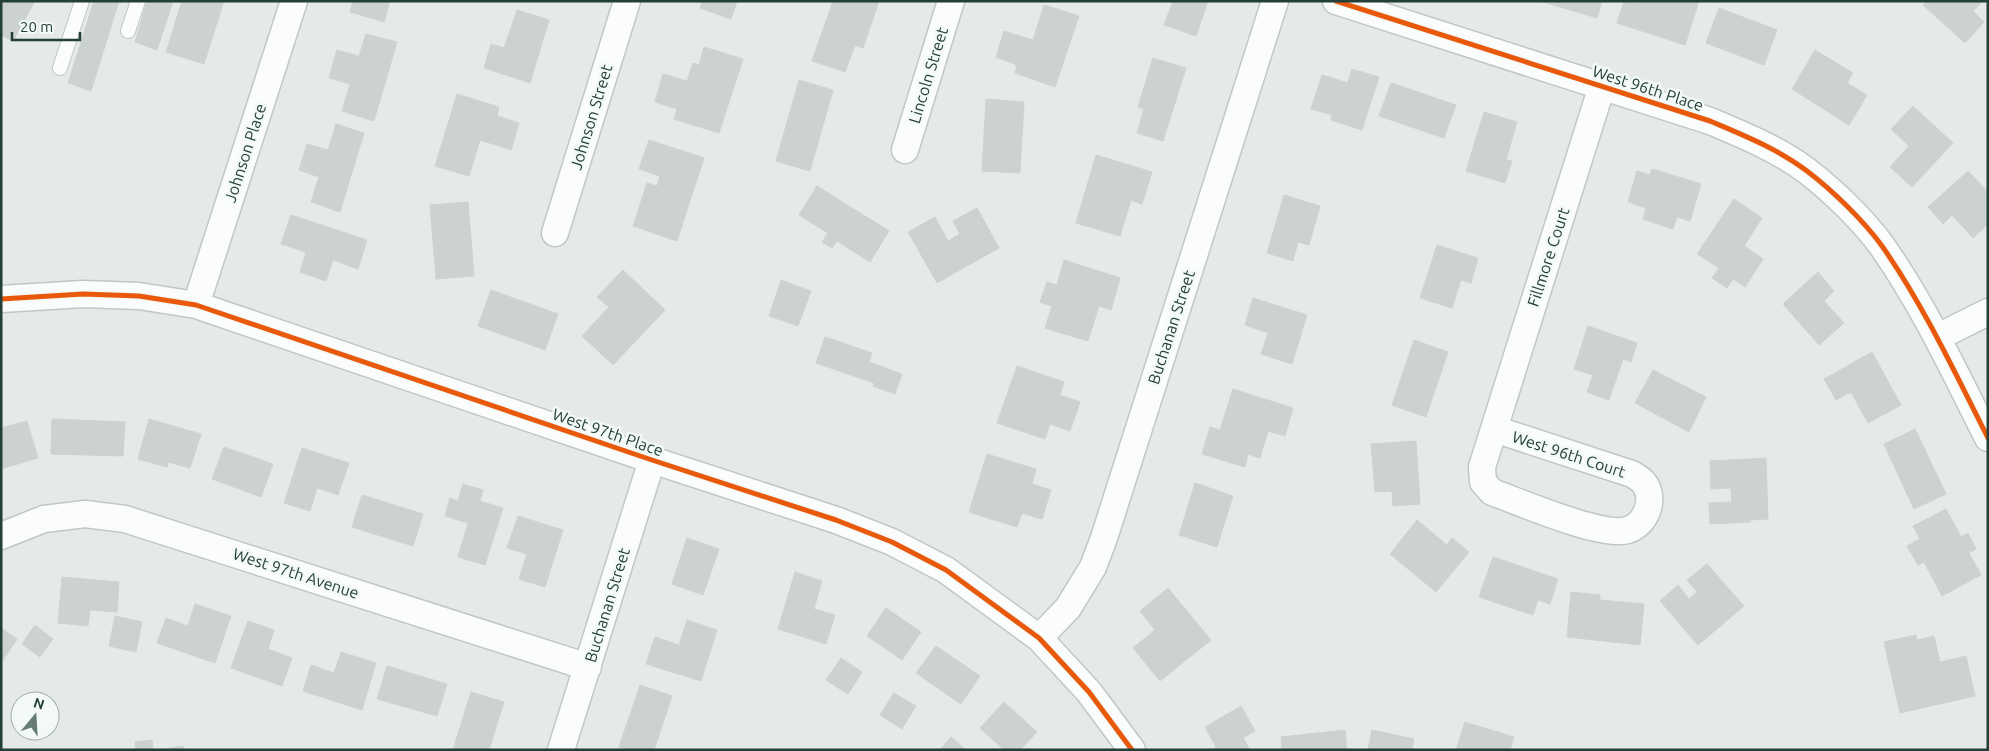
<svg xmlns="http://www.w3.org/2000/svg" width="1989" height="751" viewBox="0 0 1989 751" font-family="Ubuntu,sans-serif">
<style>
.building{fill:#ccd2d0;stroke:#ced3d1}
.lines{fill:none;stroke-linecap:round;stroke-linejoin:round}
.lane-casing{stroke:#c2c7c5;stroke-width:16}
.street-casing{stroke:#c2c7c5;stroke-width:29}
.lane{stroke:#fbfcfc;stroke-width:14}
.street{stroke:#fbfcfc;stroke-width:26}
.cycleway-casing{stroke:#f3f9f6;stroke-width:8}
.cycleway{stroke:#e8590c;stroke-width:5}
.labels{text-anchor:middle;stroke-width:5;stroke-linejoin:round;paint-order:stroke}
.street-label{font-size:16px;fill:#223f38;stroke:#f3f9f6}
</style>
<rect width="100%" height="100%" fill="#e5eae8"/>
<path class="building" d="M1,1H35L13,41L1,35Z
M94,1H119L91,91L68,83Z
M147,1H173L157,50L135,42Z
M182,1H224L204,64L166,52Z
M353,1H390L384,22L350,12Z
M702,1H737L731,19L700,8Z
M833,1H879L863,48L855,45L845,72L812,61Z
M1173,1H1208L1196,36L1164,25Z
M1540,1H1602L1597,18Z
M1624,1L1635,3L1699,1L1685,45L1617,23Z
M1927,1H1980L1982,2L1973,11L1984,22L1965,43L1923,5Z
M1044,5L1079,16L1055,87L1015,73L1017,65L996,57L1004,31L1033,40Z
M1719,8L1777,30L1764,65L1706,43Z
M517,10L549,20L530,83L484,68L491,44L504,48Z
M366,34L397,42L374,121L342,111L350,84L329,78L337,50L359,56Z
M704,47L743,59L719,133L674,119L677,109L655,102L663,74L687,81L693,63L699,65Z
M1815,50L1853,73L1847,83L1867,95L1849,125L1792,89Z
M1153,58L1186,68L1163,141L1137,133L1144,109L1138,107Z
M1352,69L1379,77L1362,130L1331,120L1332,115L1311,109L1322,75L1348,83Z
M799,80L833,90L810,171L776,161Z
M1391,83L1456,105L1444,138L1379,116Z
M457,94L499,107L497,116L519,123L511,150L480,140L469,176L435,166Z
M986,99L1024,102L1020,173L982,171Z
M1913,106L1953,143L1912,187L1890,167L1909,146L1891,129Z
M1484,112L1517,122L1506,160L1512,161L1505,183L1466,171Z
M336,124L364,133L340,212L311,202L319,177L299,170L307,144L328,150Z
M649,140L704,158L677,241L633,226L647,183L657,186L660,176L639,169Z
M1096,155L1152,172L1142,204L1131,200L1120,236L1076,223Z
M1652,169L1701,184L1690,221L1677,217L1673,229L1643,219L1646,208L1628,202L1637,171L1650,175Z
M1968,171L1988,192V224L1973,238L1952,215L1943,224L1928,207Z
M817,186L889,231L870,262L837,241L832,248L822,242L828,233L799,215Z
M1284,195L1320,206L1309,245L1298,242L1293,261L1267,253Z
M1734,199L1762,218L1744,246L1763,259L1745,287L1733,279L1727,288L1712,278L1719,268L1697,254Z
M468,202L474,276L436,279L430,205Z
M977,208L999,248L937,283L908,232L935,217L948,241L960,234L953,221Z
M291,215L367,240L358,269L333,260L326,281L300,272L306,252L281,244Z
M1437,245L1478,258L1471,283L1461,280L1452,308L1420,298Z
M1064,260L1120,278L1111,310L1099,306L1088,341L1045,328L1052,306L1040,302L1047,282L1057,285Z
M623,270L665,310L613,365L582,336L609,307L597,297Z
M1818,272L1834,291L1824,301L1844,323L1819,345L1783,304Z
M781,280L811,291L798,326L769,316Z
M491,290L558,314L545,350L478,326Z
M1253,298L1307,315L1292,364L1261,354L1268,333L1245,325Z
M1588,326L1637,343L1631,362L1623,359L1609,400L1587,392L1593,375L1574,369Z
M825,337L872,353L869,362L902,374L895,394L873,386L874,383L816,363Z
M1414,340L1448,352L1426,417L1392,405Z
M1872,352L1901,405L1868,423L1851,392L1836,400L1824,379Z
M1017,366L1064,382L1060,395L1080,402L1070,431L1050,424L1045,439L997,423Z
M1653,370L1706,397L1689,432L1635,403Z
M1233,389L1293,408L1285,436L1268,431L1260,458L1248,454L1245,467L1202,454L1210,427L1220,430Z
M52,419L125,422L123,456L51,454Z
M149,419L201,434L190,468L168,462L167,467L138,459Z
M27,421L38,458L1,469V428Z
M1915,429L1946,494L1914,509L1884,444Z
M1416,441L1420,504L1393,506L1392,491L1375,492L1371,444Z
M224,447L273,464L261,497L212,479Z
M302,448L349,463L338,495L317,488L310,511L284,503Z
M987,454L1036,469L1032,484L1051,490L1042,519L1022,513L1017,527L969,512Z
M1766,458L1768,519L1750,520V522L1710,524L1709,503L1732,502L1731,488L1711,489L1710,461Z
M1195,483L1233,496L1217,547L1179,535Z
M463,484L483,490L480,501L503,508L485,565L458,557L468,523L445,516L450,498L458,501Z
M362,495L423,514L413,546L352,527Z
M1946,509L1961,537L1968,533L1976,549L1969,553L1981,575L1942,596L1924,562L1918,565L1907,546L1920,539L1913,526Z
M518,516L563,530L545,587L519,579L527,554L507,548Z
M1417,520L1447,545L1452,538L1469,552L1436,592L1390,554Z
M687,538L719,549L703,595L672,584Z
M1493,557L1558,579L1550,604L1538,600L1533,615L1479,597Z
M1707,564L1744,606L1698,645L1660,601L1678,585L1689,599L1697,592L1687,580Z
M795,572L822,581L814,609L835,615L826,644L778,629Z
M62,577L119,582L117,612L90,610L88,626L58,623Z
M1168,588L1211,640L1160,681L1133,648L1155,630L1140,611Z
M1571,592L1600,595V600L1644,604L1640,645L1567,637Z
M195,604L231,616L215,663L157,643L166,618L188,626Z
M886,608L921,632L902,660L867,636Z
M115,616L142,622L136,652L109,646Z
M687,620L717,630L701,681L646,664L655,637L679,645Z
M248,621L274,630L268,649L292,658L282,686L231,668Z
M35,625L53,639L40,657L22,644Z
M1,628L17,639L1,663Z
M1916,635L1917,640L1934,636L1940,662L1966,656L1975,696L1900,713L1884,642Z
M936,646L980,676L961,704L916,673Z
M341,652L376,663L362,710L303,691L311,665L334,673Z
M841,658L862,672L848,694L826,680Z
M387,666L447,684L437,716L377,699Z
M640,685L672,696L654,750H628L619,747Z
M471,692L504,702L489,750H453Z
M894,693L916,706L902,729L880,715Z
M1004,702L1037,732L1020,750H1004L980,728Z
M1241,706L1255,731L1243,738L1250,750H1212L1216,747L1205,727Z
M1465,722L1514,737L1510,750H1456Z
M1345,730L1347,750H1282L1281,737Z
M1372,730L1414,739L1412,750H1368Z
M951,737L966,750H940Z
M152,740L153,750H136L135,742Z
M183,746L184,750H160Z"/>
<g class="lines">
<g class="lane-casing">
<path id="lane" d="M128,31L138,1
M60,68L82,1"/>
</g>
<g class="street-casing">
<path id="street" d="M1336,1L1710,121C1743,135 1778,149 1807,171C1832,190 1864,221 1882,246C1924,306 1955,373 1988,438
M905,150L951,1
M555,233L627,1
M1,299L83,294L139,296L196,305L652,460L836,520L892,542L946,570L1039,638L1089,692L1132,750
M196,305L294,1
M1938,337L1988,312
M1494,429L1632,474C1635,476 1641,479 1644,483C1656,499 1646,524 1628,530C1602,538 1520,502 1492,492L1483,482L1482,467L1494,429L1602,86
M1,536L44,519L85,514L125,519L588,667
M1039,638L1068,608L1093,567L1104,538L1275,1
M561,750L652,460"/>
</g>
<use href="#lane" class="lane"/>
<use href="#street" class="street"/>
<g class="cycleway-casing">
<path id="cycleway" d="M1336,1L1710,121C1743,135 1778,149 1807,171C1832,190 1864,221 1882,246C1924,306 1955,373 1988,438
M1,299L83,294L139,296L196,305L652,460L836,520L892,542L946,570L1039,638L1089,692L1132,750"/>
</g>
<use href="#cycleway" class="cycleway"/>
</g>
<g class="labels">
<g class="street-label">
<text transform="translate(928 75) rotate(-73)" y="6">Lincoln Street</text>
<text transform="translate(1648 88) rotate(18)" y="6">West 96th Place</text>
<text transform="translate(591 117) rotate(-73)" y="6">Johnson Street</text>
<text transform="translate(245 153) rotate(-72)" y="6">Johnson Place</text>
<text transform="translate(1548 257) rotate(-72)" y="6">Fillmore Court</text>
<text transform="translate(1171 327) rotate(-72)" y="6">Buchanan Street</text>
<text transform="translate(608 432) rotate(19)" y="6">West 97th Place</text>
<text transform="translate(1569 454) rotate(18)" y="6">West 96th Court</text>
<text transform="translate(296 573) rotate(18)" y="6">West 97th Avenue</text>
<text transform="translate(607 605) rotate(-73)" y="6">Buchanan Street</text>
</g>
</g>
<rect width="1989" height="751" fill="none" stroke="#223f38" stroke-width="5"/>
<g transform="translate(35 716) rotate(18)"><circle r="24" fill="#f3f9f6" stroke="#9fafaa"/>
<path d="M0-4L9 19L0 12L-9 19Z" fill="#667b76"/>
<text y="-8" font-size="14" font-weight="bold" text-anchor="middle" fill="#223f38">N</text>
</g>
<path d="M12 32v8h68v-8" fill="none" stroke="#223f38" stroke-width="2.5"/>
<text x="20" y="32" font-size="15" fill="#223f38" stroke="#f3f9f6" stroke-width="4" paint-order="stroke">20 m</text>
</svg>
